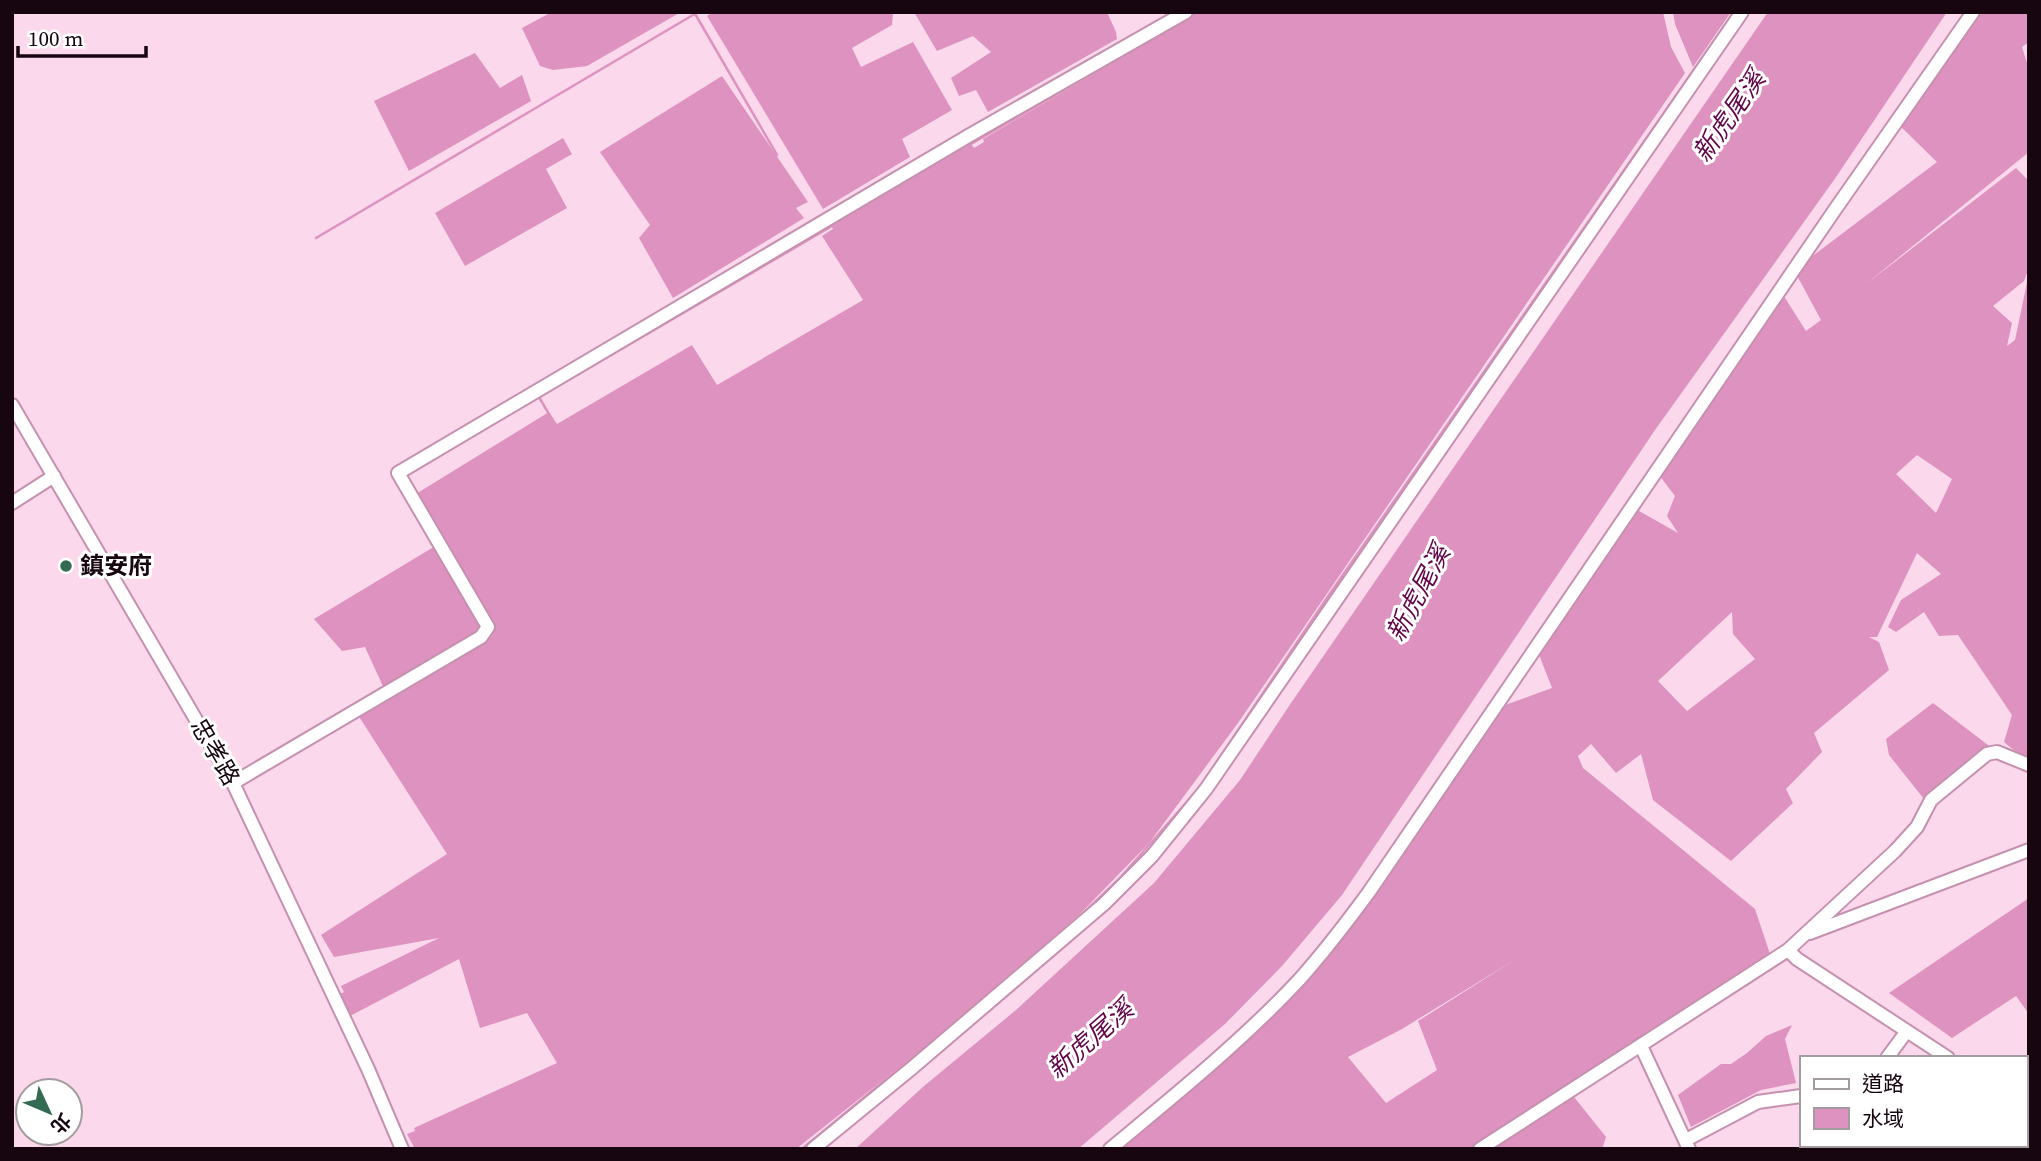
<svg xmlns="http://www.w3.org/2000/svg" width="2041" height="1161" viewBox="0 0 2041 1161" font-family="'Source Serif 4','Noto Sans TC',serif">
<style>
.water{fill:#dd92bf;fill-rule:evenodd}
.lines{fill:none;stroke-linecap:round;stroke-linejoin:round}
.stream{stroke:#dd92bf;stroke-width:2.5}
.minor-casing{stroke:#c690af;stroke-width:16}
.minor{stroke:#fff;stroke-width:12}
.poi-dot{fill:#326a52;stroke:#fff;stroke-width:2.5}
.labels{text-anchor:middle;stroke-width:6;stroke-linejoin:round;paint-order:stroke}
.poi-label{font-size:24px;font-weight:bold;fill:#170510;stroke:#fff;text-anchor:start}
.street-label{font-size:24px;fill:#170510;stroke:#fff}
.water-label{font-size:26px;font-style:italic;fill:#610548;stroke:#fff}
</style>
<rect width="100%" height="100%" fill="#fbd8ec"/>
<path class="water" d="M552,12H681L587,66L553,70L540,66L522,28Z
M713,12H893L892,25L852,48L861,67L913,42L952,110L902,139L910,157L823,209L707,16Z
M914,12H1107L1116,32L1117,39L988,112L976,90L959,96L951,78L991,52L973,36L937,51Z
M1198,12H1663L1671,47L1685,73L1238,723L1150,842L1080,914L969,1012L796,1149H415L407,1134L415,1131L414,1128L557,1063L527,1013L480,1028L459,959L350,1016L333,998L344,992L341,986L439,938L334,957L321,935L447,854L358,715L386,693L365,647L342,651L314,619L437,545L411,497L549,412L557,424L692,345L717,385L863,300L822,236L833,229L830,224L969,141L974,148L984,142L983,139Z
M1673,12H1731L1693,67L1675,24Z
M1768,12H1947L1834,180L1655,430L1342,895L1282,966L1225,1024L1078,1149H855L924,1086L1016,1010L1154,883L1240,780L1291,703Z
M1971,12H2029V42L2022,47L2029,69V152L1866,284L2016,168L2029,181V267L2024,281L1993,306L2012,323L2007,346L2015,340L2029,273V763L2004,742L2012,715L1958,635L1939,636L1924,612L1896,632L1888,627L1901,600L1941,574L1917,553L1877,637H1869L1879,642L1889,670L1814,733L1822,752L1786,789L1793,803L1731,861L1653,800L1641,754L1616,773L1591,744L1578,756L1583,768L1755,909L1773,963L1570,1092L1606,1137L1602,1149H1110L1289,990L1366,896L1494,709L1552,688L1536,647L1632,507L1678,533L1667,516L1675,496L1656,471L1780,290L1806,331L1821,320L1794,270L1937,162L1896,122ZM1917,455L1952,479L1936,513L1896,474ZM1732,612L1733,634L1755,659L1687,711L1658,681ZM1516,959L1418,1021L1437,1070L1386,1103L1348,1057L1402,1029Z
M475,53L500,88L522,75L531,101L409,171L374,101Z
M722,76L808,202L796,208L804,218L673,298L639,238L650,225L600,152Z
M563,138L572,154L546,169L567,208L465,266L435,213Z
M1933,703L1997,752L1928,804L1889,755L1886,739Z
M2029,898V1014L2016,996L1952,1038L1889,993Z
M1792,1025L1785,1039L1796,1083L1761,1090L1691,1127L1678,1095L1721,1064H1731L1747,1053L1766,1036Z"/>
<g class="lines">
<path class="stream" d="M694,12L777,155
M1188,17L1196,12
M971,144L1137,47
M316,238L698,12
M550,416L539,397L832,226
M1200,787L1329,595L1734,12
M1073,923L1119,879L1193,795
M802,1149L926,1046"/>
<g class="minor-casing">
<path id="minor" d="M12,405L233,783L368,1069L402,1149
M12,503L54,476
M233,783L481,637L488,627L398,473L970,135L1186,12
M1810,933L2029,850
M1788,950L1797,959L1948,1058
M1641,1046L1689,1149
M1887,1058L1907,1031
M2025,1109L2029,1111
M1686,1140L1758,1102L1801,1096
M813,1149L912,1068L1104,904L1152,856L1206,789L1742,12
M1110,1149C1175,1095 1241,1042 1299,980C1324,952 1347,922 1369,892L1834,211L1973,12
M1480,1149L1788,950L1895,851L1917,827L1931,800L1987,754L1997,752L2029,765"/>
</g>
<use href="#minor" class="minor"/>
</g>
<circle class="poi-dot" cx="66" cy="566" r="7"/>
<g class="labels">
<g class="poi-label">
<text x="80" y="574">鎮安府</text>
</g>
<g class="street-label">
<text transform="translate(215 752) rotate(60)" y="8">忠孝路</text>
</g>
<g class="water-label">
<text transform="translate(1729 116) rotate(-55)" y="9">新虎尾溪</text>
<text transform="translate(1418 593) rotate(-62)" y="9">新虎尾溪</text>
<text transform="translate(1090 1039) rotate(-41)" y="9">新虎尾溪</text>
</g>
</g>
<rect width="2041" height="1161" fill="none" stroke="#170510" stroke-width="28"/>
<rect x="1800" y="1056" width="228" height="91" fill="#ffffff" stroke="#a29b9f" stroke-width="2"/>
<rect x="1814" y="1079" width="35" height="10" fill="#ffffff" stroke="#a29b9f" stroke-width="2"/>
<text x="1862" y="1091" font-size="21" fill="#170510">道路</text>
<rect x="1814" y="1108" width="35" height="21" fill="#dd92bf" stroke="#a29b9f" stroke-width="2"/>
<text x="1862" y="1126" font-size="21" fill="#170510">水域</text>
<g transform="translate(49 1112) rotate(134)"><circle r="33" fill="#ffffff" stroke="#a29b9f" stroke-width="2"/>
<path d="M0-5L12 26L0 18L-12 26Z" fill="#326a52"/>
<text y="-10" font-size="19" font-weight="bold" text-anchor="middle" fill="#170510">北</text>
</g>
<path d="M18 46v10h128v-10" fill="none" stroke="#170510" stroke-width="3.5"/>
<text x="28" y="46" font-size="21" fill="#170510" stroke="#ffffff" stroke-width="5" paint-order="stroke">100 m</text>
</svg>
